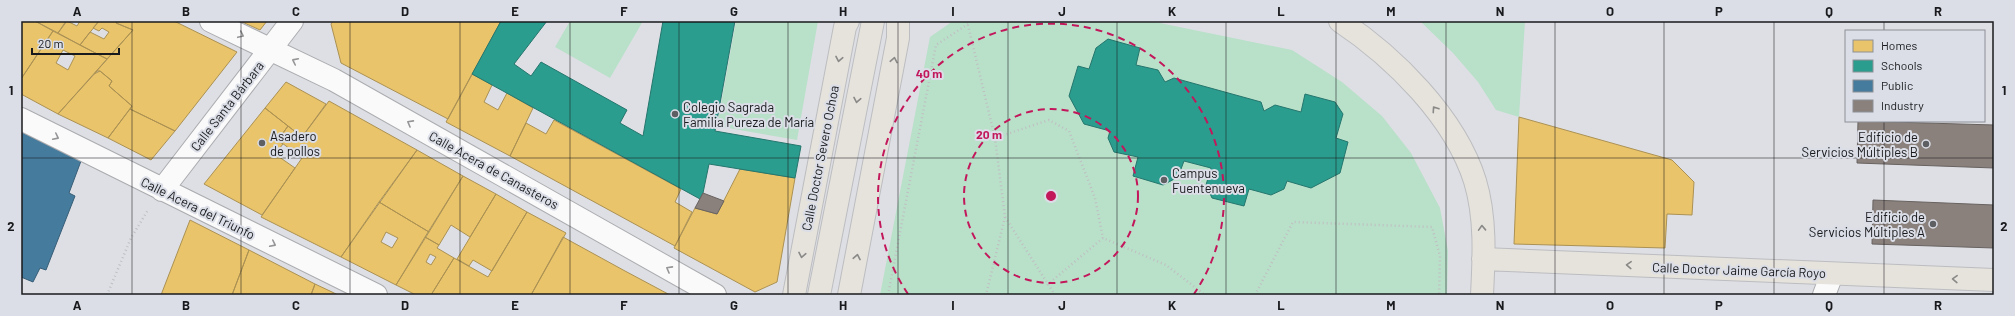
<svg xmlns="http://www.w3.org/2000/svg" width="2015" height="316" viewBox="0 0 2015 316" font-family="Barlow,sans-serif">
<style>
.green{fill:#b9e0c9}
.homes{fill:#e9c46a;stroke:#ab9153;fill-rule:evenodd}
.schools{fill:#2a9d8f;stroke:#25766d}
.public{fill:#457b9d;stroke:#385e77}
.industry{fill:#8a817c;stroke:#686260}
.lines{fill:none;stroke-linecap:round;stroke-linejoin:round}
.minor-casing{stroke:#abacaf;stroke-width:24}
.major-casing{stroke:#bcbdc0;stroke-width:24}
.path{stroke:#bfbfc2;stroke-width:2.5;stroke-dasharray:1 3;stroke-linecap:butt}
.minor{stroke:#fafafb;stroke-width:22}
.major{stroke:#e6e3dd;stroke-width:22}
.oneway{stroke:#959597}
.oneway2{stroke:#8a8987}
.grid{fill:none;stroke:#191a1d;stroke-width:1;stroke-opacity:0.55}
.ring{fill:none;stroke:#c2185b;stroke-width:2;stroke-dasharray:7 5}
.poi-dot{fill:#5e5f63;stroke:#dbdee7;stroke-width:1.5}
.labels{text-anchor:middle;stroke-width:4;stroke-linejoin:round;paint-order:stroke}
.street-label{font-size:13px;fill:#191a1d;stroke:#dbdee7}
.poi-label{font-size:13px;fill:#191a1d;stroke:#dbdee7;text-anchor:start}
.centre{fill:#c2185b;stroke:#dbdee7;stroke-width:2}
.ring-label{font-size:12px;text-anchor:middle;font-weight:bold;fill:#c2185b;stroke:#dbdee7;stroke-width:4;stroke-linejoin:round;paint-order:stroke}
.neatline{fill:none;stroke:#191a1d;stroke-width:1.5}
.grid-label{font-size:13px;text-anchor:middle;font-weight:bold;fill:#191a1d}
</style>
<rect width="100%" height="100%" fill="#dedfe4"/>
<path class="green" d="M570,21H643L610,78L555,47Z
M736,21H818L797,140L717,126Z
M953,21H1150L1292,50L1342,82L1382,116L1411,153L1440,208L1448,251L1447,295H880L930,37Z
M1420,21H1525L1519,117L1496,110L1478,82L1453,53Z"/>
<path class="homes" d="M21,21H35L53,31L21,79Z
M35,21H66L58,33Z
M67,21L77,26L80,21H99L80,45L58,33Z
M99,21H117L116,23L133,30L107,59L80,45L90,32L104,39L109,32L102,28L99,31L93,28Z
M117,21H174L237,52L175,131L130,109L132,106L109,86L112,81L100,71L94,74L133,30L116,23Z
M240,21H267L260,30Z
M333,21H501L448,119L341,63L331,24Z
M53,31L107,59L58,114L21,94V79ZM63,50L75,56L68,70L56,63Z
M97,71H100L112,81L109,86L132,106L108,138L58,114Z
M472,74L492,85L484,102L498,110L507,93L533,108L510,156L446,122Z
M286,82L326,104L302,137L265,108Z
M329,101L417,150L341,257L261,217L302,158L278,140L288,126L302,137Z
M265,108L288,126L278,140L283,144L275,154L295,168L262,215L204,184Z
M130,109L175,131L151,160L108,138Z
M1519,117L1672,160L1694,182L1692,215L1667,214L1665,248L1514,244Z
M554,120L681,189L675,202L692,212L675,246L510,156L526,123L546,134Z
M417,150L463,176L429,232L379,202Z
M740,169L795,178L777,282L755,292L674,248L695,208L717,214Z
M463,176L496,194L470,237L451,225L439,245L425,237Z
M496,194L527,212L492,271L473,260L469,266L457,259Z
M379,202L429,232L396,285L341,257ZM386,232L398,238L392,248L381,242Z
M527,212L566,233L531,295H431L454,258L488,277Z
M190,220L249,250L232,295H161Z
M425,237L439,245L437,248L454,258L431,295H416L396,285ZM430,254L436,257L431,265L426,262Z
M563,237L625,271L670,295H531Z
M249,250L315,284L311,295H232Z
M315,284L332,292L338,295H311Z"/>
<path class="schools" d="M501,21H547L514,64L531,76L541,62L627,110L620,123L643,136L663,21H735L715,131L801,146L795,178L709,164L703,193L700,199L472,74Z
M1108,39L1140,48L1136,65L1158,70L1165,82L1174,78L1261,102L1264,111L1275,105L1301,112L1305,94L1335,102L1343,114L1336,138L1348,142L1340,173L1311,188L1287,181L1284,189L1271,195L1249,189L1244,206L1212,198L1206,185L1211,168L1184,161L1178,177L1163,185L1133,176L1138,157L1114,152L1108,138L1110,131L1084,124L1069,96L1078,66L1089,69L1096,48Z"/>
<path class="public" d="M21,132L81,161L69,193L75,196L46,270L40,268L33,282L21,277Z"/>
<path class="industry" d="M1858,121L1994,125V168L1857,163Z
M703,193L724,201L717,214L695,208Z
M1873,200L1994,205V248L1872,244Z"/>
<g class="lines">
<g class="minor-casing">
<path id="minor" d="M211,21L334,80L715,295
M21,119L376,295
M162,190L292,21
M1824,295L1832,274"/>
</g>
<g class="major-casing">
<path id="major" d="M1340,21C1394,57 1455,117 1475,181C1486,217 1484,257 1482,295
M1483,259L1994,280
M794,295L845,27L848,21
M819,295L873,21
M849,295L898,38V21"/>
</g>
<path class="path" d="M967,21L995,138L1005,217L986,295
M995,138L1049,120L1069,131L1095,198L1103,238
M1005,217L1055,295
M1047,285L1103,238L1166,265L1205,295
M107,295L131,238L148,210
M888,295L936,45L968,24
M1255,295L1293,222L1432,227L1440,256L1439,295"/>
<use href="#minor" class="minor"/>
<use href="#major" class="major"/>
</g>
<defs><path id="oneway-chevron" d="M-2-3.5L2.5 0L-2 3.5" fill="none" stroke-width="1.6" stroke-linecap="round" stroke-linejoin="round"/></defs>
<g class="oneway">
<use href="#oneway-chevron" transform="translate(241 35) rotate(25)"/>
<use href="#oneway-chevron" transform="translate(295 61) rotate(-154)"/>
<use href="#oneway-chevron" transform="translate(410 123) rotate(-151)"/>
<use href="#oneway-chevron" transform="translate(56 137) rotate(27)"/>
<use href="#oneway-chevron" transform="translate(273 244) rotate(26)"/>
<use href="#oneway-chevron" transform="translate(669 269) rotate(-151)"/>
</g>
<g class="oneway2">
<use href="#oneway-chevron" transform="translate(839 59) rotate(101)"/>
<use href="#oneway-chevron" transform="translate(894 60) rotate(-79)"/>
<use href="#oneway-chevron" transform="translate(857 100) rotate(101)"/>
<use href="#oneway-chevron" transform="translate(1435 109) rotate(-124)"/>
<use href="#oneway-chevron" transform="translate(1482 228) rotate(-92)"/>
<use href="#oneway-chevron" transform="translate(802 255) rotate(101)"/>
<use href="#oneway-chevron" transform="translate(857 257) rotate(-79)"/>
<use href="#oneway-chevron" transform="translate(1629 265) rotate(-177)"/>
<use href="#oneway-chevron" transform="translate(1955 279) rotate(-178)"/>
</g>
<path class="grid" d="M132,21V295M241,21V295M350,21V295M460,21V295M570,21V295M679,21V295M788,21V295M898,21V295M1008,21V295M1117,21V295M1226,21V295M1336,21V295M1446,21V295M1555,21V295M1664,21V295M1774,21V295M1884,21V31M1884,121V295M21,158H1994"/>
<g class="ring">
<circle cx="1051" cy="196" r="87"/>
<path d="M908 294A173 173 0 1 1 1194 294"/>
</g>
<g class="poi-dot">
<circle cx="675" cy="114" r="4"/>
<circle cx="262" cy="143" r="4"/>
<circle cx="1926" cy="144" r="4"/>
<circle cx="1164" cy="180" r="4"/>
<circle cx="1933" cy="224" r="4"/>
</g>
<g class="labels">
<g class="street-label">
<text transform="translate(227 106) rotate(-52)" y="5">Calle Santa Bárbara</text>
<text transform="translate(820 158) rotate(-79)" y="5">Calle Doctor Severo Ochoa</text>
<text transform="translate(494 170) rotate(29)" y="5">Calle Acera de Canasteros</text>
<text transform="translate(198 208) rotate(26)" y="5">Calle Acera del Triunfo</text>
<text transform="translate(1739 270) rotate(2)" y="5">Calle Doctor Jaime García Royo</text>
</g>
<g class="poi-label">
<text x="683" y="112">Colegio Sagrada<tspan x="683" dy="15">Familia Pureza de María</tspan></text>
<text x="270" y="141">Asadero<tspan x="270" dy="15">de pollos</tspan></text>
<text x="1918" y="142" text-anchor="end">Edificio de<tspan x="1918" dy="15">Servicios Múltiples B</tspan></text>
<text x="1172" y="178">Campus<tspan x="1172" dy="15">Fuentenueva</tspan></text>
<text x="1925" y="222" text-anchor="end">Edificio de<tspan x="1925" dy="15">Servicios Múltiples A</tspan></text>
</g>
</g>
<circle cx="1051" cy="196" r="6" class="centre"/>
<g class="ring-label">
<text x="929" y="78">40 m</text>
<text x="989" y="139">20 m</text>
</g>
<rect width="2015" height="316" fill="none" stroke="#dbdee7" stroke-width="44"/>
<rect x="1845" y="30" width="140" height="92" fill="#dbdee7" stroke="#8d9096"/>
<rect x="1853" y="40" width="20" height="12" fill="#e9c46a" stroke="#8d9096"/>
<text x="1881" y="50" font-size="12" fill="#191a1d">Homes</text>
<rect x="1853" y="60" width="20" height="12" fill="#2a9d8f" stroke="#8d9096"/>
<text x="1881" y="70" font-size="12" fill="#191a1d">Schools</text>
<rect x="1853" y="80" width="20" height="12" fill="#457b9d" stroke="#8d9096"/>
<text x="1881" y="90" font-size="12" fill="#191a1d">Public</text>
<rect x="1853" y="100" width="20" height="12" fill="#8a817c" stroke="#8d9096"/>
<text x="1881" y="110" font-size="12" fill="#191a1d">Industry</text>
<path d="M32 48v6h87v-6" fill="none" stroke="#191a1d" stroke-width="2"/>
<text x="38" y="48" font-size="12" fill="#191a1d" stroke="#dbdee7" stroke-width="3" paint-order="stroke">20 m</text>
<rect x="22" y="22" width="1971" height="272" class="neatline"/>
<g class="grid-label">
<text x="77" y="16">A</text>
<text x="186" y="16">B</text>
<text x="296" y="16">C</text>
<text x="405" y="16">D</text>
<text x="515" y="16">E</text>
<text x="624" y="16">F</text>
<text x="734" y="16">G</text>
<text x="843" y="16">H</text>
<text x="953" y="16">I</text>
<text x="1062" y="16">J</text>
<text x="1172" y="16">K</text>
<text x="1281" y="16">L</text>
<text x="1391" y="16">M</text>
<text x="1500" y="16">N</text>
<text x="1610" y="16">O</text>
<text x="1719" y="16">P</text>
<text x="1829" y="16">Q</text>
<text x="1938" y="16">R</text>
<text x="11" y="95">1</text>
<text x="2004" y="95">1</text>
<text x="11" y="231">2</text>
<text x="2004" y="231">2</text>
<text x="77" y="310">A</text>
<text x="186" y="310">B</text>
<text x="296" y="310">C</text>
<text x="405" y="310">D</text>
<text x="515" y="310">E</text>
<text x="624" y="310">F</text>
<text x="734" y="310">G</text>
<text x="843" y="310">H</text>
<text x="953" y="310">I</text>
<text x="1062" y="310">J</text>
<text x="1172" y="310">K</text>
<text x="1281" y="310">L</text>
<text x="1391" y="310">M</text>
<text x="1500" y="310">N</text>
<text x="1610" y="310">O</text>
<text x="1719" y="310">P</text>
<text x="1829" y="310">Q</text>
<text x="1938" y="310">R</text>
</g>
</svg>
